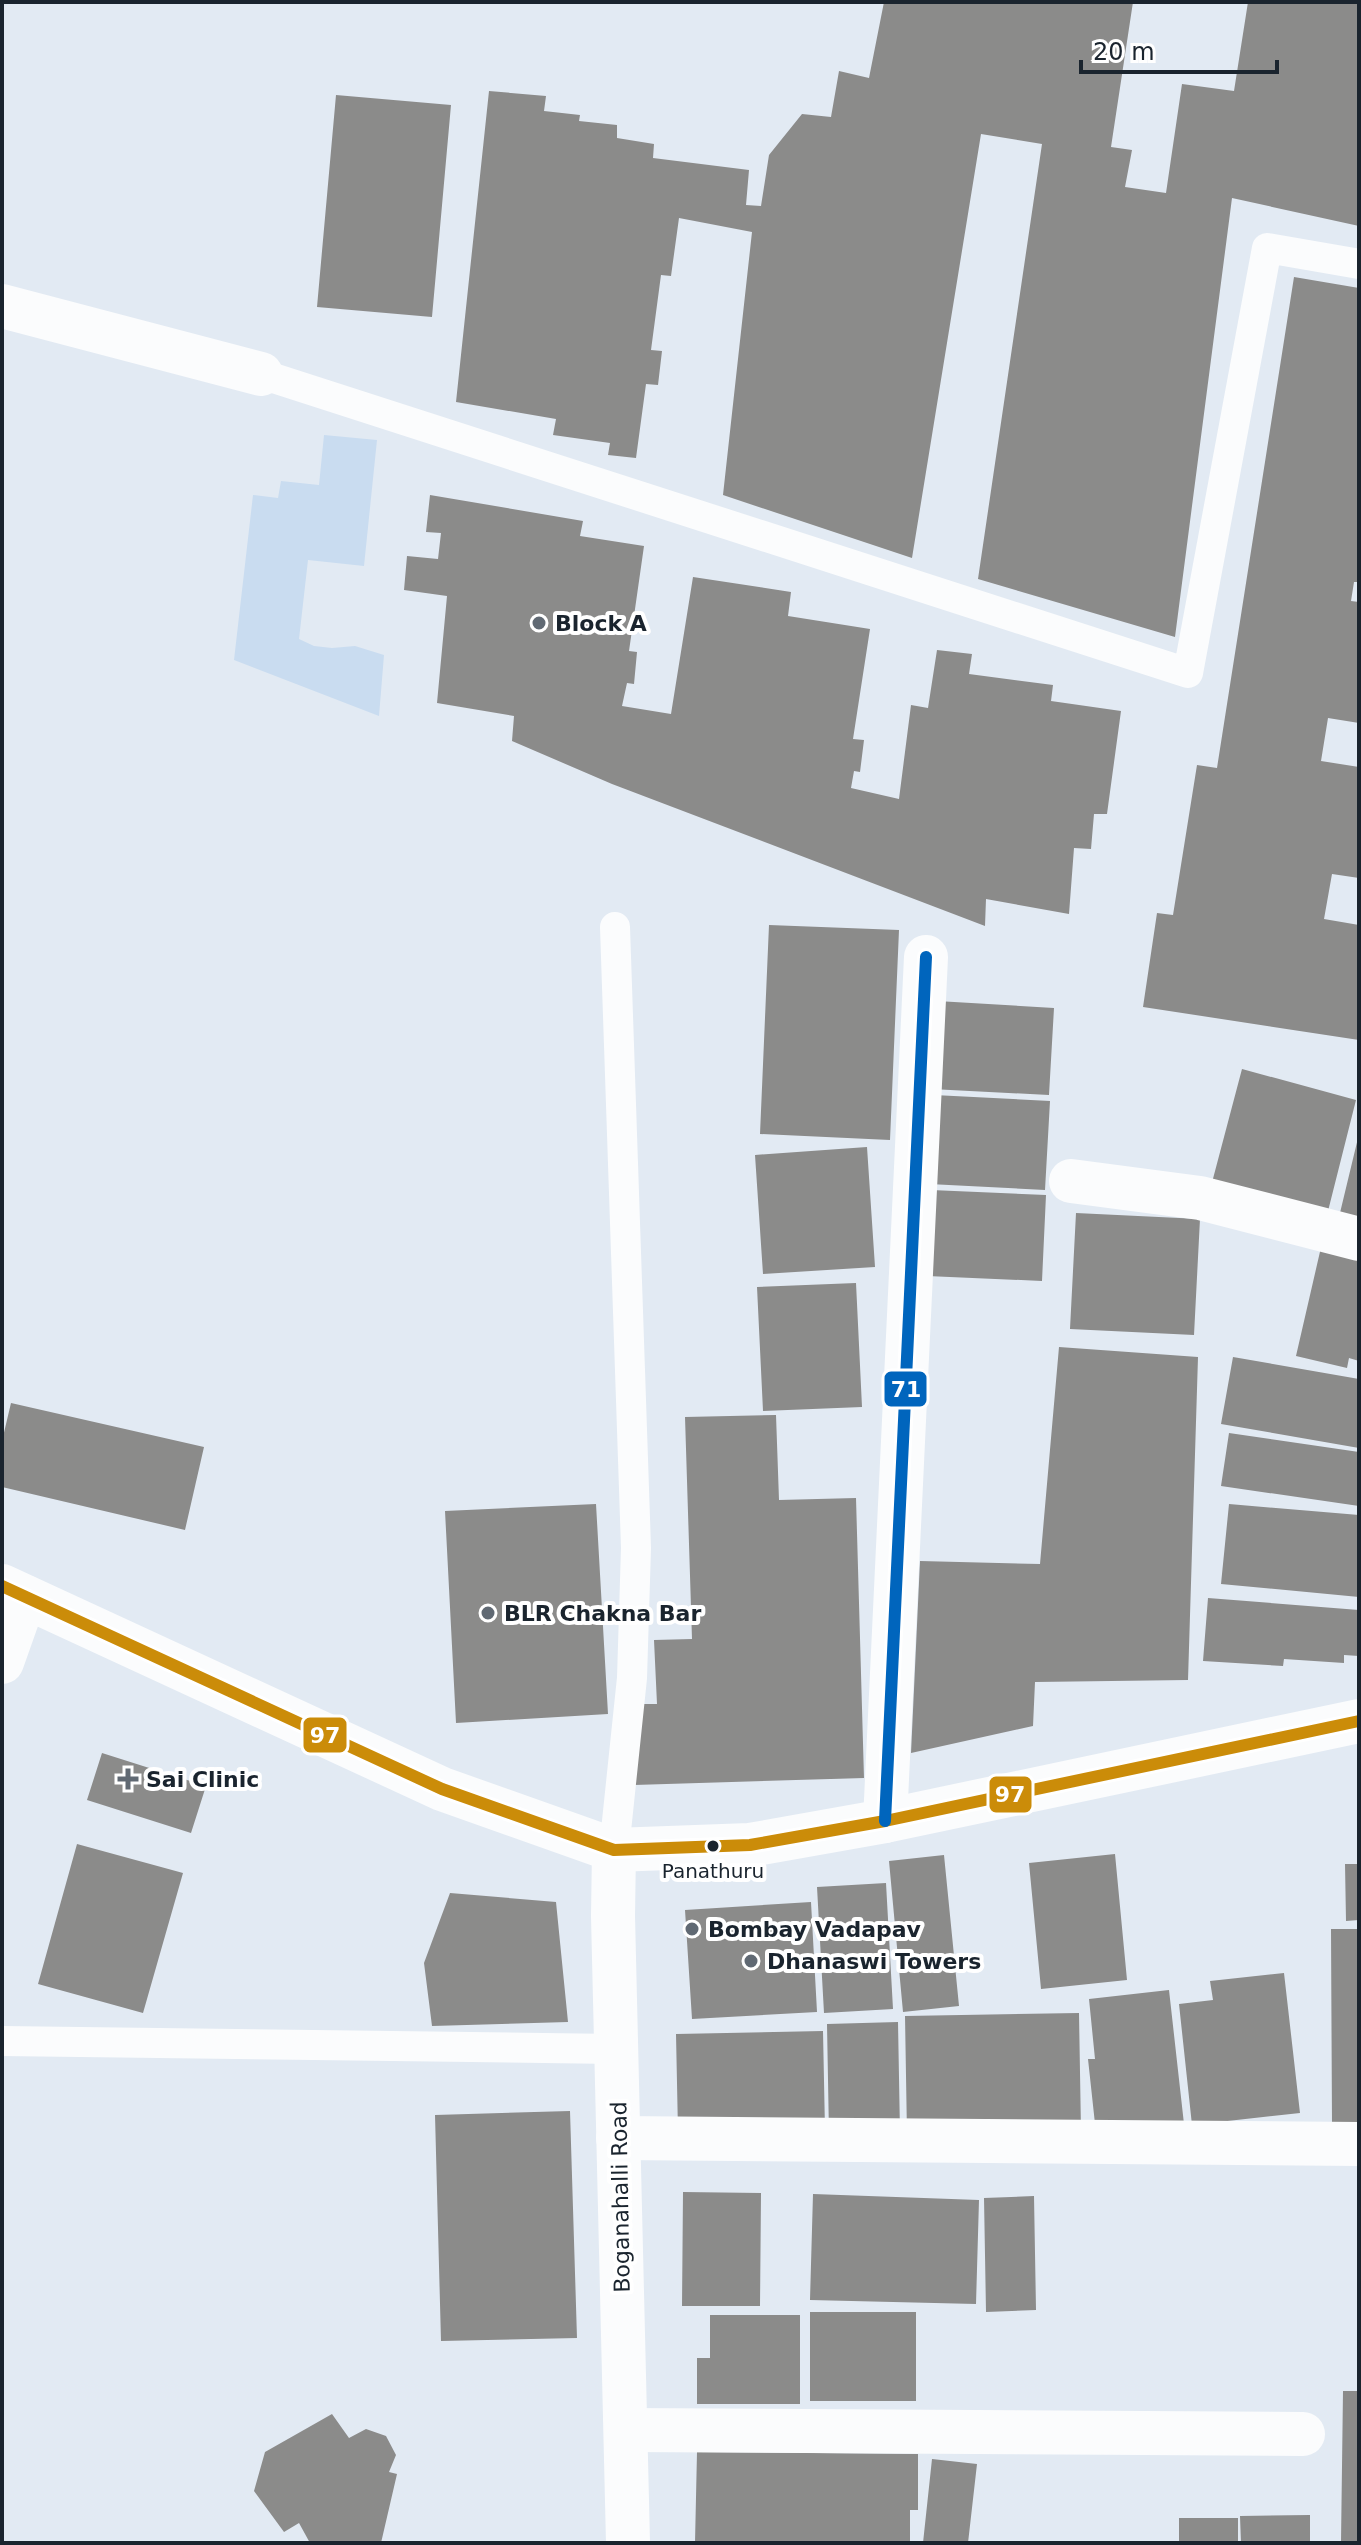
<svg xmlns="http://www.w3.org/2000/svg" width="1361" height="2545" viewBox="0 0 1361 2545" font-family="'DejaVu Sans',sans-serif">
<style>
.green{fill:#c9dcf0}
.building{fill:#8b8b8a}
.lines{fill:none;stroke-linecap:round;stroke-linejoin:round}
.service{stroke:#fbfcfd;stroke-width:30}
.minor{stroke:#fbfcfd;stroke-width:44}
.tertiary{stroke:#fbfcfd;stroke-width:44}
.bus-1-casing{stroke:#fff;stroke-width:18}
.bus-2-casing{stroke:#fff;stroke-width:18}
.bus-1{stroke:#cb8c09;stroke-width:12}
.bus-2{stroke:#0065bd;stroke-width:12}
.poi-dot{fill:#606973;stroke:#fff;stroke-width:3}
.bus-dot{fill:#1a242e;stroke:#fff;stroke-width:3}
.labels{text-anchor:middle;stroke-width:8;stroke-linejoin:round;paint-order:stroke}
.bus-label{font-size:20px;fill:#1a242e;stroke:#fff}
.poi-label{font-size:22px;font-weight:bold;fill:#1a242e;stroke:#fff;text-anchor:start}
.street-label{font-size:22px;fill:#1a242e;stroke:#fff}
.line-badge{stroke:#fff;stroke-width:3}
.badge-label{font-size:22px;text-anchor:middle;font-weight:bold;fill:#fff}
</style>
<rect width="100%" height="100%" fill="#e2eaf3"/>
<path class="green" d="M324,435L377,440L364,566L308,560L299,639L314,646L332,648L355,646L384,655L379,716L234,660L253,495L278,498L281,481L319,485Z"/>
<path class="building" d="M884,2H1133L1111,147L1132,150L1125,187L1166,193L1182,84L1234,91L1248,2H1359V226L1232,198L1175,637L978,579L1042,144L981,134L912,558L723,495L752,232L679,218L671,276L661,275L651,350L662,351L658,385L646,384L636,458L608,455L610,443L553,435L556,419L456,402L489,91L546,96L544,111L580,115L579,121L617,125V138L654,144L653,158L749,170L746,205L761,206L769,155L802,114L831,117L839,71L869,78Z
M336,95L451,105L432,317L317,307Z
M1294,277L1359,288V582H1354L1351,601L1359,602V723L1328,718L1321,761L1359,767V878L1332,874L1324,919L1359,925V1040L1143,1007L1157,913L1173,915L1197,765L1217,768Z
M430,495L583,521L580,536L644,546L629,651L637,652L634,684L627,683L622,706L671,714L693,577L791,592L788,616L870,629L853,739L864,740L860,772L854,771L851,788L899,799L911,705L928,708L937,650L972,654L969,674L1053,685L1051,701L1121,711L1107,814H1094L1091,849L1074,848L1069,914L986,899L985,926L612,784L512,741L514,716L437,703L447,596L404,590L407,556L438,559L441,533L426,532Z
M769,925L899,930L890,1140L760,1134Z
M937,1001L1054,1008L1049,1095L931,1089Z
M1242,1069L1356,1100L1326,1219L1210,1190Z
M934,1095L1050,1101L1045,1190L929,1184Z
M1358,1138L1359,1139V1221L1339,1217Z
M867,1147L875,1267L763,1274L755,1155Z
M931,1190L1046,1195L1042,1281L927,1276Z
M1076,1213L1200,1219L1194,1335L1070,1329Z
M1322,1243L1359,1251V1361L1349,1358L1347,1368L1296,1356Z
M856,1283L862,1407L763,1411L757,1287Z
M1059,1347L1198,1357L1188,1680L1035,1682L1033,1726L911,1753L920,1561L1040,1564Z
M1233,1357L1359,1379V1448L1221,1424Z
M11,1403L204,1447L185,1530L2,1487V1441Z
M776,1415L779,1500L856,1498L864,1778L634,1785L632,1704H657L654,1640L692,1639L685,1417Z
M1229,1433L1359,1452V1506L1221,1486Z
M596,1504L608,1714L456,1723L445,1511Z
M1229,1504L1359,1515V1597L1221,1584Z
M1208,1598L1359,1610V1656L1344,1655V1663L1284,1659L1283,1666L1203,1661Z
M102,1753L206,1786L191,1833L87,1800Z
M77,1844L183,1873L143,2013L38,1984Z
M1115,1854L1127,1980L1041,1989L1029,1863Z
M944,1855L959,2006L903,2012L889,1861Z
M1345,1864H1359V1920L1346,1921Z
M886,1883L893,2009L824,2013L817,1887Z
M450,1893L556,1902L568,2022L432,2026L424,1963Z
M811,1902L817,2012L692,2019L685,1910Z
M1331,1929H1359V2123L1332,2124Z
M1284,1973L1300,2113L1192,2125L1179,2004L1213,2000L1210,1981Z
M1169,1990L1184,2124L1096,2133L1088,2059H1095L1089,1999Z
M1079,2013L1081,2131L907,2135L905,2016Z
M898,2022L900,2133L829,2135L827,2024Z
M823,2031L825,2130L678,2132L676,2034Z
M570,2111L577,2338L441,2341L435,2115Z
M683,2192L761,2193L760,2306H682Z
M813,2194L979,2200L976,2304L810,2300Z
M1034,2196L1036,2310L986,2312L984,2198Z
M810,2312H916V2401H810Z
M710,2315H800V2404H697V2358H710Z
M1343,2391H1359V2543H1341Z
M332,2414L349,2438L366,2429L386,2436L396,2455L389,2472L397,2474L381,2543H310L299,2523L284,2532L254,2491L265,2452Z
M697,2452L918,2454V2510H910V2543H695Z
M932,2459L977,2464L968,2543H923Z
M1310,2515V2543H1241L1240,2516Z
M1179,2518H1238V2543H1179Z"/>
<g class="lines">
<path class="service" d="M261,374L1188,673L1267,248L1359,264
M614,1850L632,1678L636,1548L615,927
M2,2041L616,2049"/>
<path class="minor" d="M2,306L261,374
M1071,1181L1200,1198L1359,1239
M2,1662L25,1597
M885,1821L926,957
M618,2138L1359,2144
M626,2430L1303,2434"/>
<path class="tertiary" d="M2,1586L442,1789L614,1850L750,1845L885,1821L1359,1721
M614,1850L613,1916L628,2543"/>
<g class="bus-1-casing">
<path id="bus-1" d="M2,1586L442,1789L614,1850L750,1845L885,1821L1359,1721"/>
</g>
<g class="bus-2-casing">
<path id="bus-2" d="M885,1821L926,957"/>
</g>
<use href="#bus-1" class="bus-1"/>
<use href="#bus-2" class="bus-2"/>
</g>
<g class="poi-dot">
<circle cx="539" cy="623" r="8"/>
<circle cx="488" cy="1613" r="8"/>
<path d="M124 1767h8v8h8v8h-8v8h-8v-8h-8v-8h8z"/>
<circle cx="692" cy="1929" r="8"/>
<circle cx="751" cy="1961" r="8"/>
</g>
<circle class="bus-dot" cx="713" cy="1846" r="7"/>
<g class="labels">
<g class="bus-label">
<text x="713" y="1878">Panathuru</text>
</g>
<g class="poi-label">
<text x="555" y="631">Block A</text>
<text x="504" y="1621">BLR Chakna Bar</text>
<text x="146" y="1787">Sai Clinic</text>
<text x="708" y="1937">Bombay Vadapav</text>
<text x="767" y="1969">Dhanaswi Towers</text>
</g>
<g class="street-label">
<text transform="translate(620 2197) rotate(-91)" y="8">Boganahalli Road</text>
</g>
</g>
<g class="line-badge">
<rect x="883" y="1370" width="45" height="38" rx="8" fill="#0065bd"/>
<rect x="302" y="1716" width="46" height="38" rx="8" fill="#cb8c09"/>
<rect x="988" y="1775" width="45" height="39" rx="8" fill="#cb8c09"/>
</g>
<g class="badge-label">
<text x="906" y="1397">71</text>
<text x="325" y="1743">97</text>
<text x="1010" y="1802">97</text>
</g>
<rect width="1361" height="2545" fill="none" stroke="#1a242e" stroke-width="8"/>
<path d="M1081 60v12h196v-12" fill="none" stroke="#1a242e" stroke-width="4"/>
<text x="1093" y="60" font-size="24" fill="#1a242e" stroke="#ffffff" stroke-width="6" paint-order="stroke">20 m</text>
</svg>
